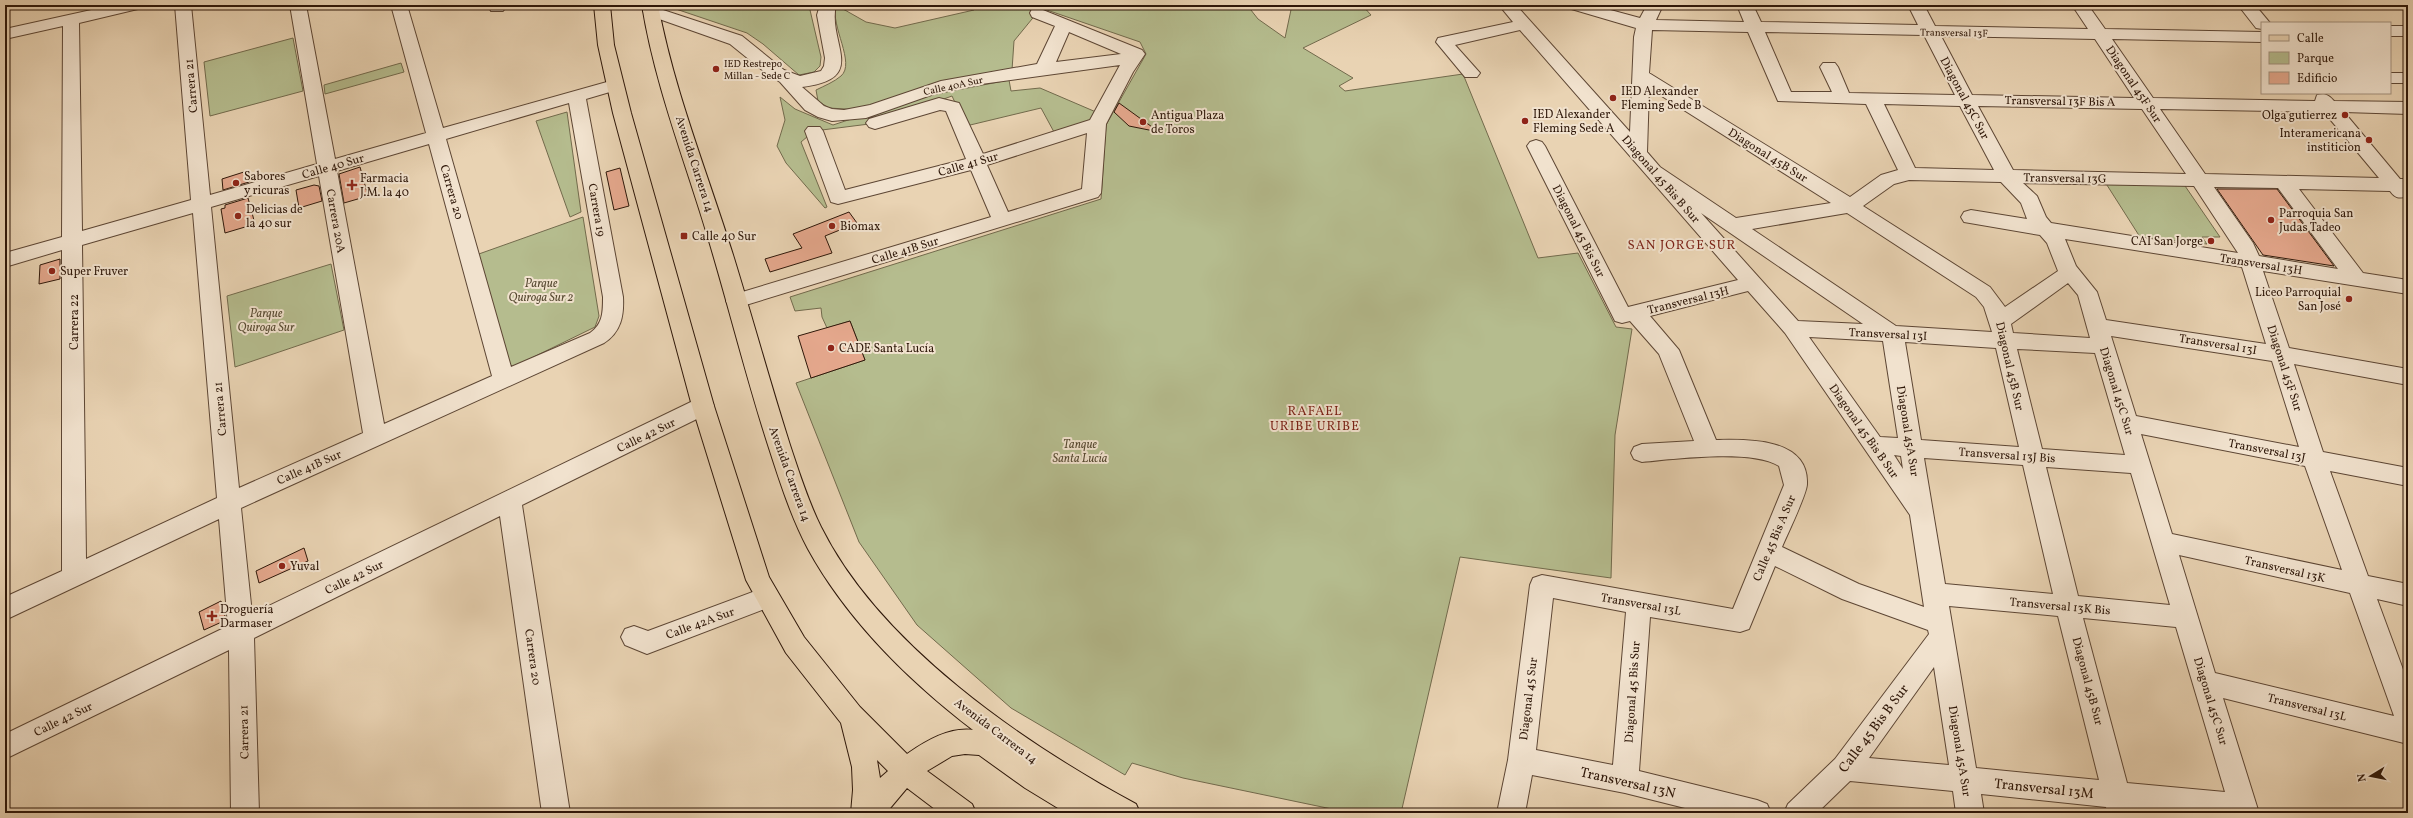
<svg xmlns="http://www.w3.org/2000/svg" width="2413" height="818" viewBox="0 0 2413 818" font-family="Vollkorn,serif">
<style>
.green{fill:#b5bc8e;stroke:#726a4c}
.building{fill:#e5a88d;stroke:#2e1709}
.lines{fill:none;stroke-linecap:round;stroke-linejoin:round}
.minor-casing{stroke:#5d4634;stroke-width:2}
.major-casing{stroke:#2e1709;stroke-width:2}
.minor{fill:#f1e2ce;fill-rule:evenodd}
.major{fill:#e9d3b3;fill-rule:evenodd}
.poi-dot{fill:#8f2418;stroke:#f1e2ce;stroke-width:1.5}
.labels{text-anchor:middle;stroke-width:4;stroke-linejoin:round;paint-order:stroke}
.far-street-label{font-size:10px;fill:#2e1709;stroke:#f1e2ce}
.far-poi-label{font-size:10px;fill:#2e1709;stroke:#f1e2ce;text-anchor:start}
.street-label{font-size:12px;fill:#2e1709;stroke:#f1e2ce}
.poi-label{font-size:12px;fill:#2e1709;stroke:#f1e2ce;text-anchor:start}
.park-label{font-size:12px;font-style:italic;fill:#564931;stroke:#f1e2ce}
.neighbourhood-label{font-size:13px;letter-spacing:1px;fill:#7a1f14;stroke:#f1e2ce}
.near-street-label{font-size:14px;fill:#2e1709;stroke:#f1e2ce}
</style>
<rect width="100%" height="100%" fill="#e9d3b3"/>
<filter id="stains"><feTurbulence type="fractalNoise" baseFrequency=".005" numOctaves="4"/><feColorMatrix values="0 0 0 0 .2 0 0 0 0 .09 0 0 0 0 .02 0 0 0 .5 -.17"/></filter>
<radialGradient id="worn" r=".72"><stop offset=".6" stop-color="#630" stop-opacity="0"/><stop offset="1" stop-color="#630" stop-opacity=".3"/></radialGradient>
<path class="green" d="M664,5H812L810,10L821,57L820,66L814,72L799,75L763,44L747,33Z
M836,5L866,22L895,28L974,10V5H1247L1258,19L1285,38L1292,5H1362L1371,15L1303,48L1353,78L1339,86L1345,91L1463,74L1538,258L1578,253L1616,327L1632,329L1615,435L1611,578L1460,557L1401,813H1351L1183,778L1132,763L1125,775L1011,708L917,625L859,542L796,383L865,360L850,321L827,328L822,317L821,308L795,311L790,297L1101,199L1106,125L1146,54L1140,42L1041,8L1014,41L1012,70L862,110L829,108L818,101L816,90C824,86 834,82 841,76C856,63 830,26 836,5Z
M293,38L303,91L210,116L204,62Z
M401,63L404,72L325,94L324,85Z
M1009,80L1011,91L1040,88L1096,112L1092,120L1054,132L1041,108L966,126L952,96L877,123L814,131L801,142L827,207L825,208L786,163L777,146L785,120L780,97L795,109L833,125L915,98Z
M567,112L581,212L570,217L536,121Z
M2105,182L2183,183L2220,237H2202L2207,244L2140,237Z
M583,217L599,316L595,327L509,369L476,255Z
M331,264L344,330L235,367L227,296Z"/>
<path class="building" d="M1119,103L1159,132L1129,126L1114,112Z
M360,167L368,196L344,203L339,174Z
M620,168L629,206L614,210L606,172Z
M247,171L249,182L223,190L222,179Z
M314,185L319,186L322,201L299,208L296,190Z
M2217,189H2277L2334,266L2263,255Z
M248,198L255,224L225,233L221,209L225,208V205Z
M849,212L857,223L825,236L832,253L770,272L765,259L802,248L793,234Z
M60,259V279L39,284L40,265Z
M850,321L865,360L811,378L798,336Z
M304,548L308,561L259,583L256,571Z
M221,601L226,620L204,630L199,612Z"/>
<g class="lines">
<g class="minor-casing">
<path id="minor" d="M114,5H144L142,8L79,23L82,231L191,200L175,5H191L210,195L317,164L290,5H306L335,159L426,133L391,5H407L443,128L614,80L620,81L623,85L620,89L586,99L623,297C624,316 621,332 604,343L241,508L252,614L695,400L703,398L711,400L714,406L711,412L522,505L570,813H542L500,516L254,638L259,813H231L229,650L5,759V734L228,626L219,519L5,620V597L62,571V250L5,267V253L62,237L63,26L5,39V29ZM569,103L603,297C603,312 603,324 590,333L511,367L446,139ZM429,144L492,376L384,424L337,171ZM319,176L363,433L239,488L211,207ZM193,213L217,498L86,559L82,245Z
M488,5H504L505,8L503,11H491Z
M820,5H836C827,43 870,79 802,87L824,106L832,109L844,110L870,105L941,81L1037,64L1055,26L1032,17L1030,13L1032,9L1038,8L1142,50L1145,54L1133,72L1106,124L1101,193L1098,197L736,308L729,306L726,301L729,296L991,217L971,170L838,204L831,202L805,131L808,127H820L823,131L845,190L966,159L946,111L940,110L875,129L869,127L866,123L869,119L939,98L959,103L983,154L1090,120L1120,65L974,85L934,94L866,118L832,121L818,117L805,110L780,82L766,73L730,44L645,14L643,11L645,8H657L742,36L784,70L800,76L821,71L824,66L825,58L817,15ZM1069,32L1121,54L1056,62ZM1087,133L1082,189L1008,212L987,165Z
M1499,5H1516L1630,132L1634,37L1636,28L1568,8L1566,5H1592L1640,18L1647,5H1663L1656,20L1744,22L1737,5H1753L1761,22L1918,25L1908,5H1924L1935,26L2088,29L2072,5H2088L2105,29L2262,32V42L2112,39L2153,98L2315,101L2317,95C2325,93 2329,95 2334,101L2408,102V114L2344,112L2400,179H2408V196C2399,199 2395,198 2390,191L2299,189L2363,273L2408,280V294L2263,271L2289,348L2408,369V385L2294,364L2323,452L2408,468V486L2330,471L2368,576L2408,584V606L2377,599L2408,683V744L2223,698L2259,813H2171L2134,809L2135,813H2107L2106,807L1981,794L1984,813H1956L1953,791L1850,781L1817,813H1784L1788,804L1835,759L1929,634L1928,630L1842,599L1775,566L1749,629L1740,632L1650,617L1639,771L1757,800L1767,804L1771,813H1705L1625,793L1532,775L1525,813H1497L1508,760L1530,585L1533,578L1542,575L1733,609L1784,485L1779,466C1751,449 1676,459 1642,462L1634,459L1631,453L1634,447L1642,444L1694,441L1659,354L1630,321L1622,323L1615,321L1527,146L1530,142L1536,140L1542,142L1545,146L1628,307L1738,280L1520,30L1455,45L1480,73L1477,77H1465L1436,42L1438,38L1513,22ZM1652,30L1748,32L1778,101L1866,104L1898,170L1881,175L1850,197L1649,73ZM1765,32L1924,35L1955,95L1849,93L1838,67L1835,63H1823L1820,67L1832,92H1791ZM1941,36L2095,39L2134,98L1972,95ZM1649,88L1831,203L1736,218L1660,167L1647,152ZM1884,104L1960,106L1994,170L1915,168ZM1978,106L2142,109L2186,174L2013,170ZM2160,109L2324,112L2379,178L2205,174ZM1909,180L2001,182L2021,203L2027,219L1971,210L1964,212L1961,217L1964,222L2040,235L2047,243L2058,271L2005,307L1990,287L1863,206L1894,184ZM2023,183L2194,186L2238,253L2051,223L2046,217L2037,196ZM2214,187L2278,188L2338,269L2259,256L2253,243ZM1701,213L1863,324L1798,321ZM1847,213L1976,297L1984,307L1992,332L1896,326L1752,229ZM2065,239L2242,267L2266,344L2106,320L2097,292L2076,266ZM2068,283L2078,295L2090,338L2013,333L2011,324ZM1748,291L1785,333L1910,515L1924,607L1859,584L1782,547C1787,535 1807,494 1807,484C1809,438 1748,439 1716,440L1679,350L1650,316ZM2111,336L2272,361L2299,447L2136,416ZM1809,337L1883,341L1898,438L1880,437ZM1905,342L1996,348L2019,447L1921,440ZM2017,349L2095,353L2125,455L2042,449ZM2141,434L2305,466L2342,570L2172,534ZM1894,455L1901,456L1903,469ZM1924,458L2023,465L2053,594L1945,584ZM2046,467L2131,473L2170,605L2078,596ZM2179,555L2350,593L2394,716L2215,673ZM1553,598L1626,612L1613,765L1536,750ZM1949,606L2058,616L2099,780L1976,768ZM2083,618L2176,627L2225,792L2127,783ZM1934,667L1949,765L1869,758Z
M2238,5H2255L2270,23H2262V29L2256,28Z
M2390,26H2408V36H2390Z
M2390,73H2408V83H2390Z
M766,587L775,591L778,598L775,605L647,654L625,645L621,637L625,629L634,626L648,631Z"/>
</g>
<g class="major-casing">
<path id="major" d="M594,5H610L614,45L631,113L714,406L769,577L804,637L860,707L907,754C926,741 949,727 973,730C909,681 847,620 808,549C790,515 779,479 767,442C746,376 729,308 709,241C686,163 655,86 642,5H658C674,91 708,174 734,258C753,320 770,382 790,445C799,472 808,501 821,527C879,644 1023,743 1136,804L1140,813H1066L1025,788L979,755L965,754L952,756L927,771L972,804L976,813H940L907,788L886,813H851L853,790L852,767L841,723L786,653L746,580L692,406L613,113L598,45ZM877,760L888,771L880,778Z"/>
</g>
<use href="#minor" class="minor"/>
<use href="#major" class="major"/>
</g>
<g class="poi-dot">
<circle cx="716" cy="69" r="4"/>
<circle cx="1613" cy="98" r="4"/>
<circle cx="2345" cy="115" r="4"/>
<circle cx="1525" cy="121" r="4"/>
<circle cx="1143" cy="122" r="4"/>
<circle cx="2369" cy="140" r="4"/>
<circle cx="236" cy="183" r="4"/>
<path d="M350 179h4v4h4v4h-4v4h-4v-4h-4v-4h4z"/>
<circle cx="238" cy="216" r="4"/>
<circle cx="2271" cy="220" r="4"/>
<circle cx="832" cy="226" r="4"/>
<rect x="680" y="232" width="8" height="8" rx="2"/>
<circle cx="2211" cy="241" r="4"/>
<circle cx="52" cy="271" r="4"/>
<circle cx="2349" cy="299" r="4"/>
<circle cx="831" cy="348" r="4"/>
<circle cx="282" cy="566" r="4"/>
<path d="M210 610h4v4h4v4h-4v4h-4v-4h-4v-4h4z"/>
</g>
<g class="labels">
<g class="far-street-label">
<text transform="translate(1954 32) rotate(1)" y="4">Transversal 13F</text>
<text transform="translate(953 85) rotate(-12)" y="4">Calle 40A Sur</text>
</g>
<g class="far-poi-label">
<text x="724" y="67">IED Restrepo<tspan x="724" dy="12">Millan - Sede C</tspan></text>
</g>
<g class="street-label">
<text transform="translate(2134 84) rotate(56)" y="4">Diagonal 45F Sur</text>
<text transform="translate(191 86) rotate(-95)" y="4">Carrera 21</text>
<text transform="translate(1965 98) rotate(62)" y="4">Diagonal 45C Sur</text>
<text transform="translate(2060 101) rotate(1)" y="4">Transversal 13F Bis A</text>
<text transform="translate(1768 155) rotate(32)" y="4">Diagonal 45B Sur</text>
<text transform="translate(695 164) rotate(72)" y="4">Avenida Carrera 14</text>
<text transform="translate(968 164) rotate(-16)" y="4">Calle 41 Sur</text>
<text transform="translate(333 166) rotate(-16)" y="4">Calle 40 Sur</text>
<text transform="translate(2065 178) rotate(1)" y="4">Transversal 13G</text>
<text transform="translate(1661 179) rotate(49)" y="4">Diagonal 45 Bis B Sur</text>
<text transform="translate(452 192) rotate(74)" y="4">Carrera 20</text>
<text transform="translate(597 210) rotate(80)" y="4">Carrera 19</text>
<text transform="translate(336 221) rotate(80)" y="4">Carrera 20A</text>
<text transform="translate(1579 231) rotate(63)" y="4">Diagonal 45 Bis Sur</text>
<text transform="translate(905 250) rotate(-17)" y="4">Calle 41B Sur</text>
<text transform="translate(2261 264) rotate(9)" y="4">Transversal 13H</text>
<text transform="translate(1688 300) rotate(-14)" y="4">Transversal 13H</text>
<text transform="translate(74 322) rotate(-90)" y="4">Carrera 22</text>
<text transform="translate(1888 334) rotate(3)" y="4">Transversal 13I</text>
<text transform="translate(2218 344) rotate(9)" y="4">Transversal 13I</text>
<text transform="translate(2010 366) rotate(77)" y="4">Diagonal 45B Sur</text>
<text transform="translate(2285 368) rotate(72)" y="4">Diagonal 45F Sur</text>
<text transform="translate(2117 391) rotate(73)" y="4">Diagonal 45C Sur</text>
<text transform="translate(220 409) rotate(-95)" y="4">Carrera 21</text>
<text transform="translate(1864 431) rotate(55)" y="4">Diagonal 45 Bis B Sur</text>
<text transform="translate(1908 431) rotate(81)" y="4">Diagonal 45A Sur</text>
<text transform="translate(646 435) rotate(-26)" y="4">Calle 42 Sur</text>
<text transform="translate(2267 450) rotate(11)" y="4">Transversal 13J</text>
<text transform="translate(2007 455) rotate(4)" y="4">Transversal 13J Bis</text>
<text transform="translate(309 467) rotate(-24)" y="4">Calle 41B Sur</text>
<text transform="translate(790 474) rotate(70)" y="4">Avenida Carrera 14</text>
<text transform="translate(1774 538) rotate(-67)" y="4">Calle 45 Bis A Sur</text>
<text transform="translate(2285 569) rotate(13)" y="4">Transversal 13K</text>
<text transform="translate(354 577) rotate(-26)" y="4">Calle 42 Sur</text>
<text transform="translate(1641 604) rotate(10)" y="4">Transversal 13L</text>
<text transform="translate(2060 606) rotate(5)" y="4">Transversal 13K Bis</text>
<text transform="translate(700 623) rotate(-20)" y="4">Calle 42A Sur</text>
<text transform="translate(533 657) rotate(82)" y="4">Carrera 20</text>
<text transform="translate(2088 681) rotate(75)" y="4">Diagonal 45B Sur</text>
<text transform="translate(1632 692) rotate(-86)" y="4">Diagonal 45 Bis Sur</text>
<text transform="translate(1528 699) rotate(-83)" y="4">Diagonal 45 Sur</text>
<text transform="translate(2211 701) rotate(73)" y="4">Diagonal 45C Sur</text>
<text transform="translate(2307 707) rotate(14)" y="4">Transversal 13L</text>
<text transform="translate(63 719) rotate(-26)" y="4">Calle 42 Sur</text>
<text transform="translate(996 731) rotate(37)" y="4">Avenida Carrera 14</text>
<text transform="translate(244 732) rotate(-91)" y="4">Carrera 21</text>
<text transform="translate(1960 751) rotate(81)" y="4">Diagonal 45A Sur</text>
</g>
<g class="poi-label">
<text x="1621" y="95">IED Alexander<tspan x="1621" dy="14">Fleming Sede B</tspan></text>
<text x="1533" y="118">IED Alexander<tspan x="1533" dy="14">Fleming Sede A</tspan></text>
<text x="1151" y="119">Antigua Plaza<tspan x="1151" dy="14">de Toros</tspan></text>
<text x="2337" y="119" text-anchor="end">Olga gutierrez</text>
<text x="2361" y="137" text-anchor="end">Interamericana<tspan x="2361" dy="14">institicion</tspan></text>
<text x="244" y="180">Sabores<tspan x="244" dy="14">y ricuras</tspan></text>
<text x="360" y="182">Farmacia<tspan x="360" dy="14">J.M. la 40</tspan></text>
<text x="246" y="213">Delicias de<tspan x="246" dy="14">la 40 sur</tspan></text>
<text x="2279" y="217">Parroquia San<tspan x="2279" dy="14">Judas Tadeo</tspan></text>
<text x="840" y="230">Biomax</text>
<text x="692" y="240">Calle 40 Sur</text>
<text x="2203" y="245" text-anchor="end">CAI San Jorge</text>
<text x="60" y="275">Super Fruver</text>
<text x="2341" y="296" text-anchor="end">Liceo Parroquial<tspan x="2341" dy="14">San José</tspan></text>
<text x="839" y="352">CADE Santa Lucía</text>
<text x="290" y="570">Yuval</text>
<text x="220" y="613">Droguería<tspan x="220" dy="14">Darmaser</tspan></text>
</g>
<g class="park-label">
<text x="541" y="287">Parque<tspan x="541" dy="14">Quiroga Sur 2</tspan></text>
<text x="266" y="317">Parque<tspan x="266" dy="14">Quiroga Sur</tspan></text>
<text x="1080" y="448">Tanque<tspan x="1080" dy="14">Santa Lucía</tspan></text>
</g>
<g class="neighbourhood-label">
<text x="1682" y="249">SAN JORGE SUR</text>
<text x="1315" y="415">RAFAEL<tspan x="1315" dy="15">URIBE URIBE</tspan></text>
</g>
<g class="near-street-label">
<text transform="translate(1873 728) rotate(-53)" y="5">Calle 45 Bis B Sur</text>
<text transform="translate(1628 782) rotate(13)" y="5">Transversal 13N</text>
<text transform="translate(2044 788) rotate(6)" y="5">Transversal 13M</text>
</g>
</g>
<rect width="2413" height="818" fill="none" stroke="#e9d3b3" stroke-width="20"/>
<rect x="6" y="6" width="2401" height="806" fill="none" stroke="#2e1709" stroke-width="2"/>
<rect x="10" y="10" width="2393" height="798" fill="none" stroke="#2e1709"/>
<rect x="2261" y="22" width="130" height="72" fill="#f1e2ce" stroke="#a3917f"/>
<rect x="2269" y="35" width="20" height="6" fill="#e9d3b3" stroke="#a3917f"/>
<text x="2297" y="42" font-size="12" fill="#2e1709">Calle</text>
<rect x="2269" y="52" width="20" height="12" fill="#b5bc8e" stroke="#a3917f"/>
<text x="2297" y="62" font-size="12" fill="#2e1709">Parque</text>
<rect x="2269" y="72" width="20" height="12" fill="#e5a88d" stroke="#a3917f"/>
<text x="2297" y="82" font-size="12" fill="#2e1709">Edificio</text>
<g transform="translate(2371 776) rotate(260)" stroke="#f1e2ce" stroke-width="3" paint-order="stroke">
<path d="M0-3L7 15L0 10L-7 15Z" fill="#2e1709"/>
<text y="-6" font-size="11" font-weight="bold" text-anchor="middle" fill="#2e1709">N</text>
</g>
<rect width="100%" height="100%" filter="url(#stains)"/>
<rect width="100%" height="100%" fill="url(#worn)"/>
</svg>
